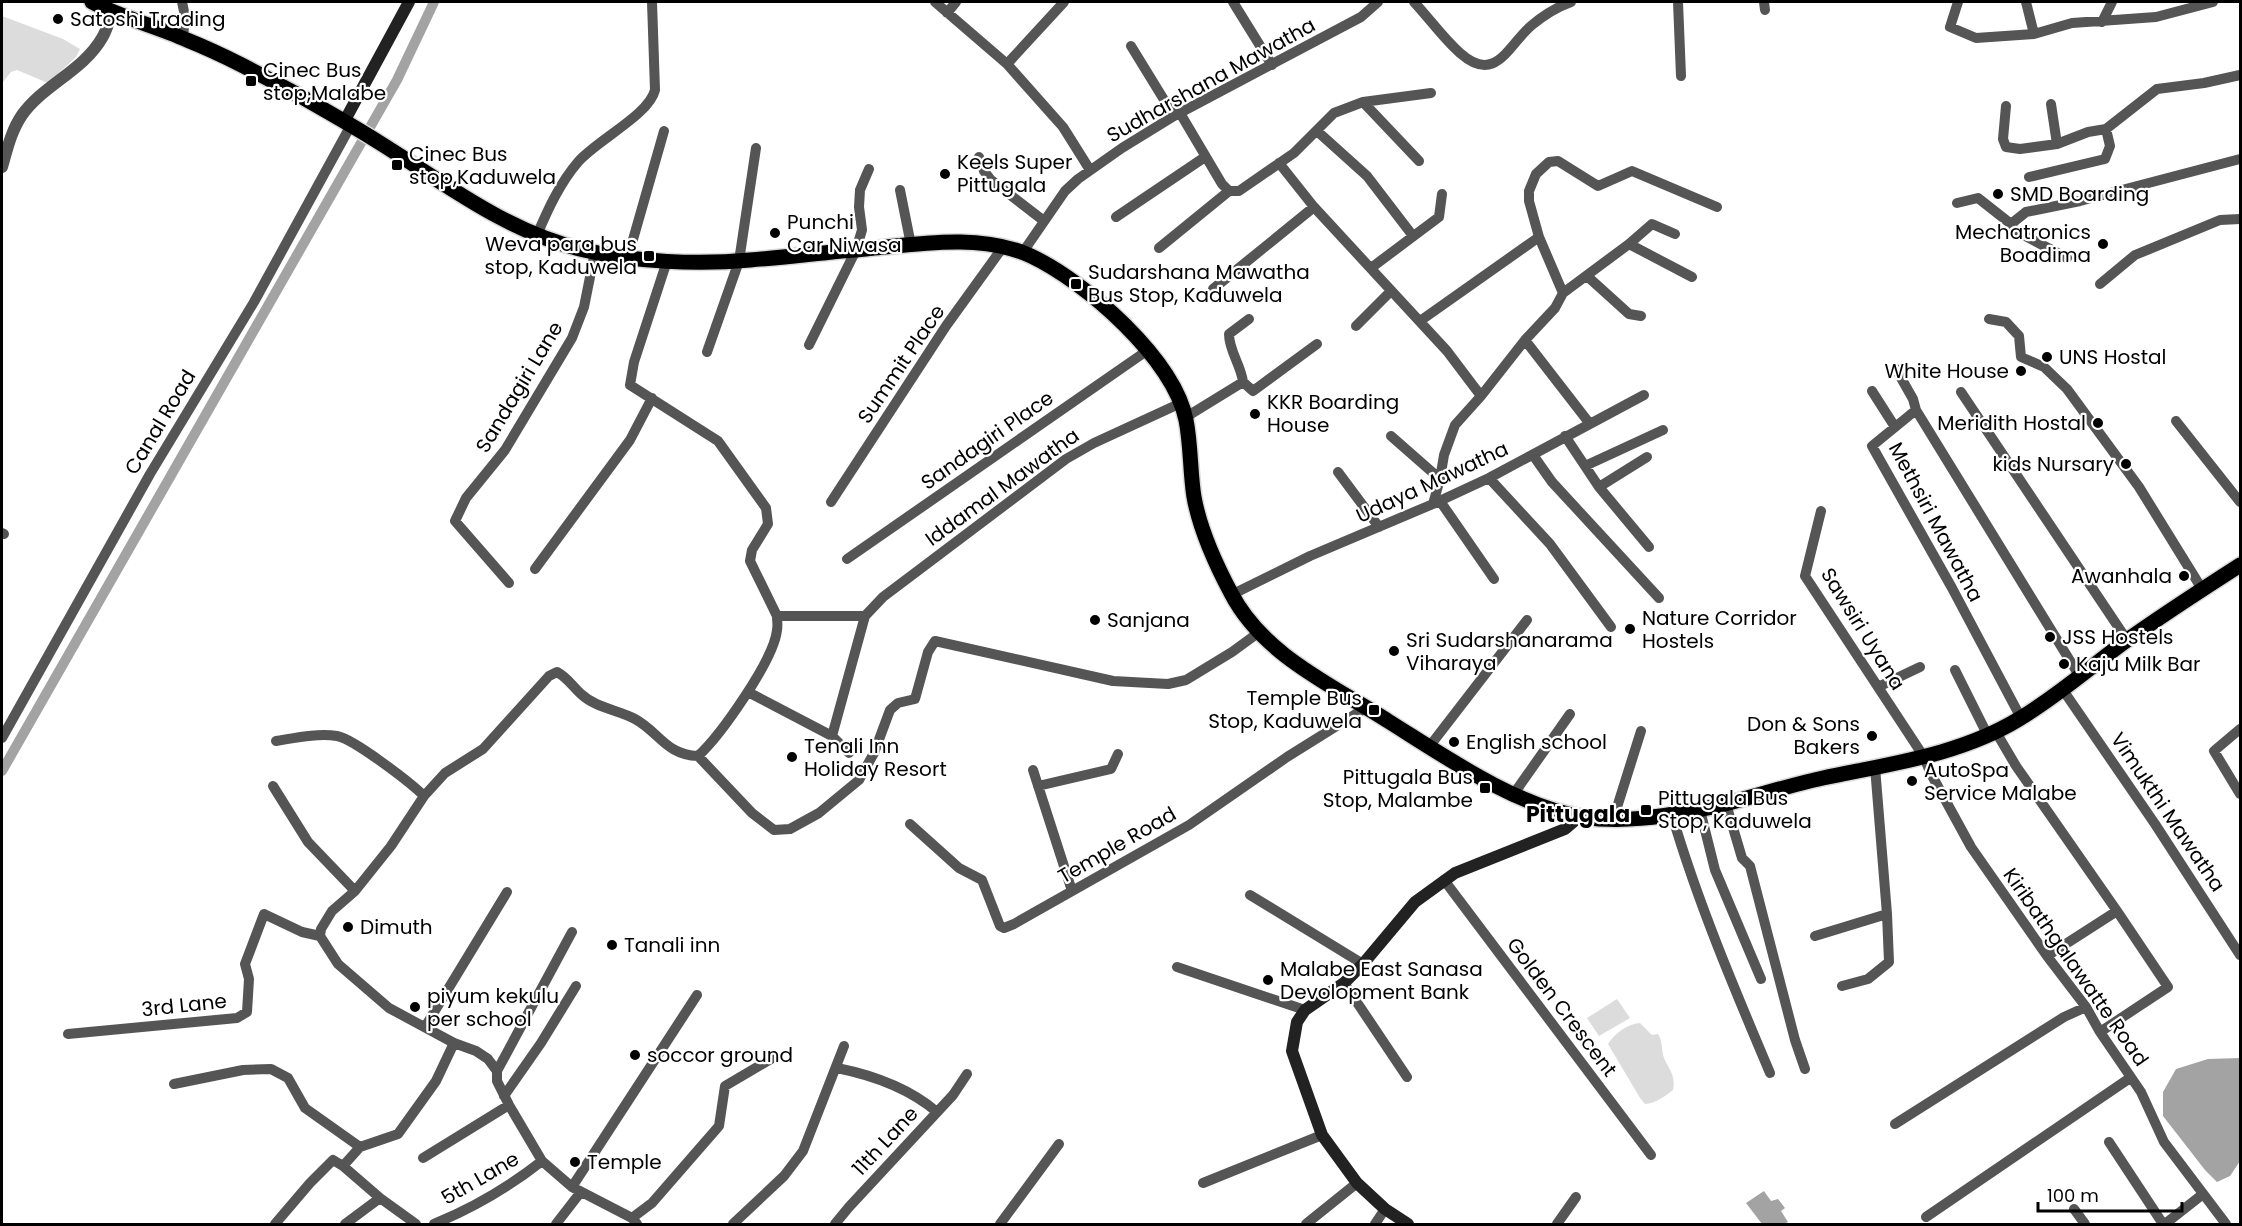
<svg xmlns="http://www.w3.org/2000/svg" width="2242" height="1226" viewBox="0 0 2242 1226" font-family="Poppins,sans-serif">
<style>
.green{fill:#dcdcdc}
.water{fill:#a3a3a3}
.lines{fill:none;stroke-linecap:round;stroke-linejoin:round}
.canal{stroke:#a3a3a3;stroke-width:10}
.primary-casing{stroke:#dbdbdb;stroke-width:18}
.minor{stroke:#555;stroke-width:10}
.tertiary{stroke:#555;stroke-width:12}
.secondary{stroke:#222;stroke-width:12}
.primary{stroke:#000;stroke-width:15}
.poi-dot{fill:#000;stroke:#fff;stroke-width:2}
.labels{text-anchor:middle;stroke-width:4.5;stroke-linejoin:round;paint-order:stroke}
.poi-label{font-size:20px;fill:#000;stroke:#fff;text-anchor:start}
.street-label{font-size:20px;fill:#000;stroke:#fff}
.quarter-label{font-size:22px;font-weight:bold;fill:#000;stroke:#fff}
</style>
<rect width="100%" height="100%" fill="#fff"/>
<path class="green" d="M2,16L63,39L80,49L76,57L48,83L17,70L11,72L2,83Z
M1617,999L1630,1018L1599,1036L1587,1018Z
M1640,1023L1652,1035L1658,1034C1663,1042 1661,1049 1664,1058C1669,1070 1676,1075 1673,1090C1664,1097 1656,1103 1645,1104L1640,1098L1608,1044C1614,1034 1627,1024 1640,1023Z"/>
<path class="water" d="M2240,1058V1161L2230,1176L2217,1182L2205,1170L2163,1116V1092L2176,1069L2208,1059Z
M1764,1191L1771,1201L1778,1199L1785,1208L1781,1211L1788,1222L1784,1224H1762L1746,1203Z"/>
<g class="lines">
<path class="canal" d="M2,771L397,80L434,2"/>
<g class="primary-casing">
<path id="primary" d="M92,2C122,18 156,26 187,40C227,56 265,77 302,97C328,112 355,127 380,143C446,184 507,232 584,250C635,262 698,265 750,260C789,257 827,252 866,249C918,244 981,233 1031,256C1086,282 1174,359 1186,420C1191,445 1190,472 1194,497C1200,530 1215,563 1231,593C1263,655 1332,685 1388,721C1444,756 1517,807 1583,817C1621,823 1660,817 1698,810C1740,802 1781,787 1823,778C1889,764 1960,755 2019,719C2056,697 2088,669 2123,643C2161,616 2201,590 2240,565"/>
</g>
<path class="minor" d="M182,2L185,16L183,38
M935,2L1007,64L1063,127L1090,170
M1233,2L1272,65
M1414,2C1429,18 1443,38 1460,53C1496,85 1508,45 1532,25C1544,15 1557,7 1571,2
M1678,2L1681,76
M1764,2L1765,10
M1958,2L1950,27L1976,38L2034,34L2072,23L2156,17L2213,2
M2026,2L2034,34
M947,13L956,2
M2102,22L2112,2
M1131,46L1174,116
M1007,64L1064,2
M1363,102L1419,161
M2051,104L2057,144
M2006,106L2003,139L2006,147L2020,149L2057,144L2088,132L2106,129L2157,89L2204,83L2240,75
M1180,113L1222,184L1229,191
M1317,131L1367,176L1413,236
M979,157L984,171L991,180L1044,221
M1279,163L1314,207L1447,351L1481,396
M2029,177L2105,159L2110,146L2106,129
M900,190L911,245
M1957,203L1978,198L2011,224L2014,230L2067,258
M1116,217L1205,157
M2011,224L2026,212L2080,201L2240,159
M537,235C548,209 560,183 578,162C597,140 649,115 655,90L652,2
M1629,244L1692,277
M1159,248L1229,191H1239L1294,153L1334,113L1363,102L1431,93
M1023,252L1065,191L1078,179L1122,148L1174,116L1361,17L1378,2
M628,257L664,131
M667,261L634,362L630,385L718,441L766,508L768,524L752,550L750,561L777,616
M1371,268L1439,217L1442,194
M1587,276L1629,314L1641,316
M2100,284L2135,255L2220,220L2240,219
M1213,289L1314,207
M1563,293L1539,237L1529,201V191L1536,174L1549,162L1558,161L1598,186L1632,171L1717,207
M1989,319L2006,322L2019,336L2021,357L2044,367L2067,389L2139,487L2202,589
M1420,321L1539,237
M1356,326L1391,291
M1525,340L1590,424
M809,345L856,250L862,230L859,207L860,190L869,169
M707,352L739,261L756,148
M1896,369L1913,399L1916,410
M1243,382C1241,365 1229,351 1229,334L1249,319
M1872,391L1895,427
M1961,392L2127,640
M1186,417L1243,382L1253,391L1317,344
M2176,421L2240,502
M1391,436L1440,479
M1565,436L1599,487L1649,547
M1533,455L1552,482L1659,598
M1585,466L1663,430
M1338,472L1379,527
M1489,478L1550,544L1611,627
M1599,487L1647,457
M1440,501L1494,579
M831,502L946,326L1003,247
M1433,504L1440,479L1444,455L1455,425L1481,396L1525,340L1555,308L1563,293L1629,244L1652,224L1675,234
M1821,511L1805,576L1924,757L1930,772L1971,847L2047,956L2086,1007L2100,1032L2141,1092L2164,1142L2226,1224
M2,533L4,534
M847,559L1148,350
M535,569L630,440L652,398
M509,583L455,521L466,498L505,450L572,338L584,307L595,252
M1231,595L1310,556L1433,504L1489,478L1644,395
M1955,670L1988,736
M1878,687L1920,667
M2063,690L2155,824L2240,955
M748,692L832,736L849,753
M2021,718L1952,588L1872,446L1916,410L2080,677
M2240,729L2214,751L2240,794
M1996,732L2016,766L2117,911L2047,956
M832,736L865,616
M2,738L150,474L254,302L351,125
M276,741C295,738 317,733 337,736C354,739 411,783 424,796
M1429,747L1527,620
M698,756L752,813L774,830L790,829L819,813L859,780L874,753L890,710L898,703L915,699L928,652L935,641L1113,681L1168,684L1186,680L1232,652L1258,633
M1033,770L1072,891
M273,786L308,842L355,891
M1038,786L1111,769L1118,754
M1513,795L1570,714
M1726,804L1742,858L1750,866L1795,1040L1805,1069
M1700,810L1715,870L1761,979
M1672,815C1698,903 1734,988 1770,1073
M1613,820L1641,731
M910,824L959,868L982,880L1000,926L1004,928L1014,924L1189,825L1287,757L1367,707
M1444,880L1651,1155
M1250,895L1363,964
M1815,936L1887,914
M1177,967L1305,1010
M1344,983L1407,1077
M1842,986L1868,979L1889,962L1887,914L1875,767
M425,1027L507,892
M2100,1032L2168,987L2117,911
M68,1034L237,1018L247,1012L249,979L245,964L264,914L302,932L320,936
M837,1068C872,1075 910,1089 937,1112
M497,1071L572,932
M174,1084L243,1070L271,1069L288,1078L305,1108L360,1147
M504,1096L541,1043L576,986
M1895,1124L2064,1017L2086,1007
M2109,1142L2163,1224
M423,1158L509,1105
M1203,1183L1322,1135
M572,1187L697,995
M2074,1209L2085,1224
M1926,1217L2130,1078
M632,1218L652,1203L719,1126L725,1086L776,1056
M275,1224L310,1183L333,1160L343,1166
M345,1224L380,1198
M416,1224L380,1198L343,1166L360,1147L398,1134L436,1081L454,1043
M434,1224C473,1208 509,1187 542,1161
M556,1224L580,1193
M637,1224L632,1218L572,1187L542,1161L509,1105L497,1081V1071L488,1059L476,1051L454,1043L389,1008L338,964L320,936L321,929L332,911L355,891L391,846L424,796L445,773L483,749L549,676L557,672C568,678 572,686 581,694C596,708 618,710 635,719C659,732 666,755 698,756C720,736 774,660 777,630C778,626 777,621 777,616H865L883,597L1066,459L1094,443L1181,403
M733,1224L784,1176L803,1151L844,1046
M835,1224L849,1207L953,1095L967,1074
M1000,1224L1059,1144
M1306,1224L1357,1183
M1375,1224L1385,1209
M1557,1224L1576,1197
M2165,1224L2203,1194"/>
<path class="tertiary" d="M2,167C7,150 11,131 22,115C43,85 83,71 102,38C107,30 109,21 112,12"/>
<path class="secondary" d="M344,122L409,2
M1408,1224L1385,1209L1357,1183L1322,1135L1292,1051L1297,1022L1305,1010L1344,983L1363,964L1415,902L1455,873L1565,829L1579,817"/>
<use href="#primary" class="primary"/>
</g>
<g class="poi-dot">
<circle cx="58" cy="19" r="6"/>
<rect x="245" y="75" width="12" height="12" rx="3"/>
<rect x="391" y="159" width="12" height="12" rx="3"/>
<circle cx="945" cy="174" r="6"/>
<circle cx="1998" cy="194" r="6"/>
<circle cx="775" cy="233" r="6"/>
<circle cx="2103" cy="244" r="6"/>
<rect x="643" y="250" width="12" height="12" rx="3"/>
<rect x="1070" y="278" width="12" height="12" rx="3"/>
<circle cx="2047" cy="357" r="6"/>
<circle cx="2021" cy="371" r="6"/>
<circle cx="1255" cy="414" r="6"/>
<circle cx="2098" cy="423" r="6"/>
<circle cx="2126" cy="464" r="6"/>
<circle cx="2184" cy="576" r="6"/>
<circle cx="1095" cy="620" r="6"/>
<circle cx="1630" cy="629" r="6"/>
<circle cx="2050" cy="637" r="6"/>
<circle cx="1394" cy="651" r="6"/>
<circle cx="2064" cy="664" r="6"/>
<rect x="1368" y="704" width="12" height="12" rx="3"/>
<circle cx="1872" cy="736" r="6"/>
<circle cx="1454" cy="742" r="6"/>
<circle cx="792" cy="757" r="6"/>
<circle cx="1912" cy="781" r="6"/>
<rect x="1479" y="782" width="12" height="12" rx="3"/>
<rect x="1640" y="804" width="12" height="12" rx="3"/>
<circle cx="348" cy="927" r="6"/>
<circle cx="612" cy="945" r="6"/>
<circle cx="1268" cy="980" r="6"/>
<circle cx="415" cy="1007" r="6"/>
<circle cx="635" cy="1055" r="6"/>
<circle cx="575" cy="1162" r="6"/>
</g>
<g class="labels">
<g class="poi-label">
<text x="70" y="26">Satoshi Trading</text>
<text x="263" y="77">Cinec Bus<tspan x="263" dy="23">stop,Malabe</tspan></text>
<text x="409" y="161">Cinec Bus<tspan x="409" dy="23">stop,Kaduwela</tspan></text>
<text x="957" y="169">Keels Super<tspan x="957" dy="23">Pittugala</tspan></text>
<text x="2010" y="201">SMD Boarding</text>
<text x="787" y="229">Punchi<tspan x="787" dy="23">Car Niwasa</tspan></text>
<text x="2091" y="239" text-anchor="end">Mechatronics<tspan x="2091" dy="23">Boadima</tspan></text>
<text x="637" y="251" text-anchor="end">Weva para bus<tspan x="637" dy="23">stop, Kaduwela</tspan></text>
<text x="1088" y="279">Sudarshana Mawatha<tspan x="1088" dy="23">Bus Stop, Kaduwela</tspan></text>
<text x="2059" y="364">UNS Hostal</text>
<text x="2009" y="378" text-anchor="end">White House</text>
<text x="1267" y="409">KKR Boarding<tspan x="1267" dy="23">House</tspan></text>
<text x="2086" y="430" text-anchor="end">Meridith Hostal</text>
<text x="2114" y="471" text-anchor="end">kids Nursary</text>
<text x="2172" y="583" text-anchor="end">Awanhala</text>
<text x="1642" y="625">Nature Corridor<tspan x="1642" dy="23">Hostels</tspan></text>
<text x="1107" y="627">Sanjana</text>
<text x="2062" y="644">JSS Hostels</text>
<text x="1406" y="647">Sri Sudarshanarama<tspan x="1406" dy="23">Viharaya</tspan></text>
<text x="2076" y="671">Kaju Milk Bar</text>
<text x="1362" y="705" text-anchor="end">Temple Bus<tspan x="1362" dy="23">Stop, Kaduwela</tspan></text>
<text x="1860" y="731" text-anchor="end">Don &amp; Sons<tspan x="1860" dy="23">Bakers</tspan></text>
<text x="1466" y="749">English school</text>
<text x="804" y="753">Tenali Inn<tspan x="804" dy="23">Holiday Resort</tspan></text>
<text x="1924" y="777">AutoSpa<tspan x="1924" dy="23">Service Malabe</tspan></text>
<text x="1473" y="784" text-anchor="end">Pittugala Bus<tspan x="1473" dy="23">Stop, Malambe</tspan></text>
<text x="1658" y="805">Pittugala Bus<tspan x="1658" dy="23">Stop, Kaduwela</tspan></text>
<text x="360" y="934">Dimuth</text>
<text x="624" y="952">Tanali inn</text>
<text x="1280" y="976">Malabe East Sanasa<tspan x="1280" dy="23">Devolopment Bank</tspan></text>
<text x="427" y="1003">piyum kekulu<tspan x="427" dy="23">per school</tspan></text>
<text x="647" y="1062">soccor ground</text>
<text x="587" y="1169">Temple</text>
</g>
<g class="street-label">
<text transform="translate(1211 80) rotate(-29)" y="7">Sudharshana Mawatha</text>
<text transform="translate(901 364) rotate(-56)" y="7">Summit Place</text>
<text transform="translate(519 387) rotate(-59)" y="7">Sandagiri Lane</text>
<text transform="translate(160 422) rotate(-59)" y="7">Canal Road</text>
<text transform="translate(987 440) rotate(-35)" y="7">Sandagiri Place</text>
<text transform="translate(1432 482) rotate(-25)" y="7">Udaya Mawatha</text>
<text transform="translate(1002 487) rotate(-36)" y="7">Iddamal Mawatha</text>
<text transform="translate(1936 522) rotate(62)" y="7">Methsiri Mawatha</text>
<text transform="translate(1863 629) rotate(58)" y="7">Sawsiri Uyana</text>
<text transform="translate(2168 812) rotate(56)" y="7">Vimukthi Mawatha</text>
<text transform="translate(1117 845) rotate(-30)" y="7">Temple Road</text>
<text transform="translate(2076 967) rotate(55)" y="7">Kiribathgalawatte Road</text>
<text transform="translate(184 1005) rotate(-6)" y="7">3rd Lane</text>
<text transform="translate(1562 1007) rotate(53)" y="7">Golden Crescent</text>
<text transform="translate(885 1141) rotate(-47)" y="7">11th Lane</text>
<text transform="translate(480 1178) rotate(-30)" y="7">5th Lane</text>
</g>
<g class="quarter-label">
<text x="1578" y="822">Pittugala</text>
</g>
</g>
<rect width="2242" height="1226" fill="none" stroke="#000000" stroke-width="6"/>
<path d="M2038 1202v9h144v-9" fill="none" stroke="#000000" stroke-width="3"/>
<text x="2047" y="1202" font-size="18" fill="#000000" stroke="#ffffff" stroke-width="4.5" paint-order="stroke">100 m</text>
</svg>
